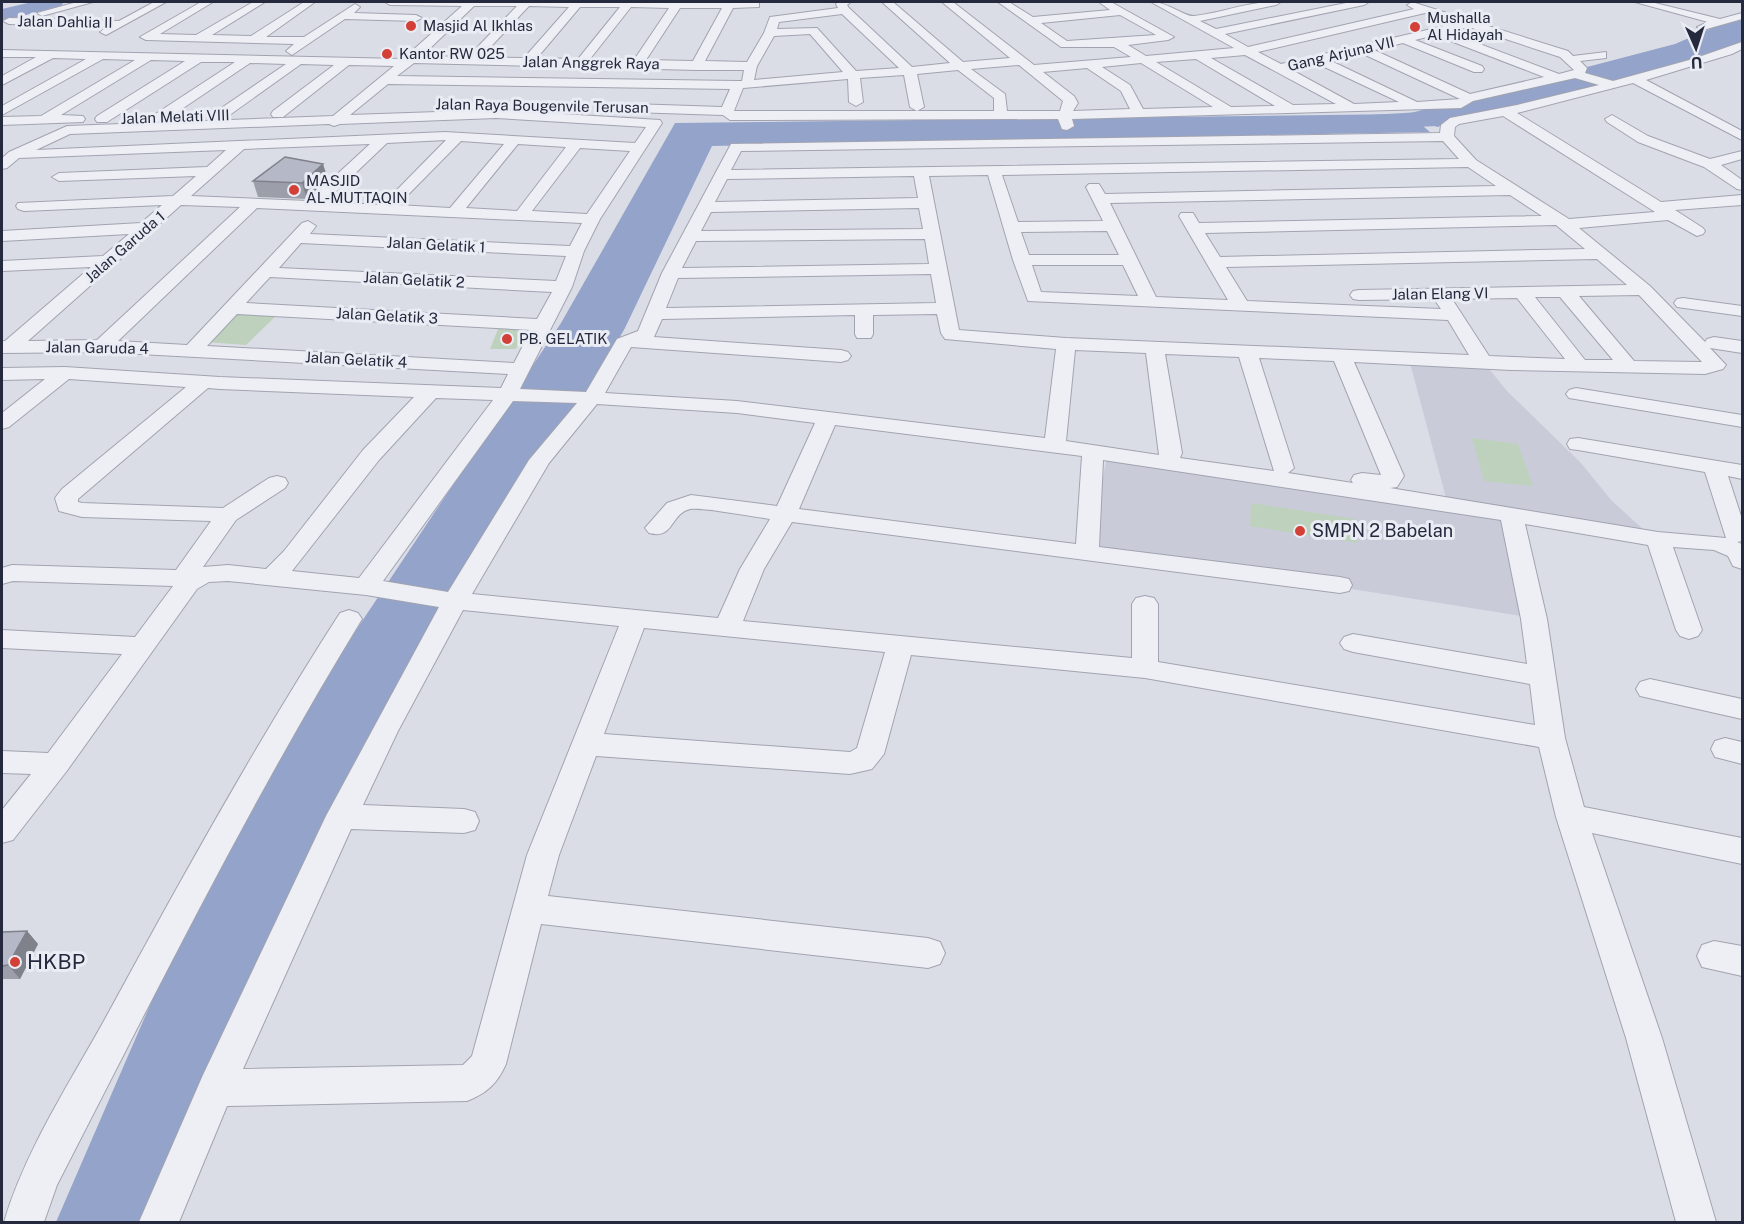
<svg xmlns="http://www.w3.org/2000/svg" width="1744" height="1224" viewBox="0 0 1744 1224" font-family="'Public Sans',sans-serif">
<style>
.built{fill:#c9ccd8}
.green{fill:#bdd1bc}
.water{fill:#94a3c9}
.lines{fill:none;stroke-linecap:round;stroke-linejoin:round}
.river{fill:#94a3c9;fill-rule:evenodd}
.street-casing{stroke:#a1a3b0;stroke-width:2}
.street{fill:#eeeff5;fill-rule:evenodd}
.wall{fill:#9c9eaa}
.shaded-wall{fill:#7f818b}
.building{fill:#b5b8c6;stroke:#7f818b;stroke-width:1.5}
.poi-dot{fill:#d34038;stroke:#eaecf4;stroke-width:2}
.labels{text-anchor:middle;stroke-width:6;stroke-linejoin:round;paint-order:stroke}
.far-poi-label{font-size:15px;fill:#25293d;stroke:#eaecf4;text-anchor:start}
.far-street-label{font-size:15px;fill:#25293d;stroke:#eaecf4}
.poi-label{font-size:18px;fill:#25293d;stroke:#eaecf4;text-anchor:start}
.near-poi-label{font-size:21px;fill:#25293d;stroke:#eaecf4;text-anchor:start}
</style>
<rect width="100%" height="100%" fill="#dbdde6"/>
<path class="built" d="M1410,363L1486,365L1507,391L1581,463L1612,501L1643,529L1446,498Z
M1107,458L1505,516L1527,617L1088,547Z"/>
<path class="green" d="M236,311L279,313L246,345L205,342Z
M498,329H524L516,349H490Z
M1472,438L1518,444L1533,486L1484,481Z
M1251,503L1356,519L1358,543L1250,526Z"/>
<path class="water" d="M1742,15V45L1722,53L1437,127L1410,115L1430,132L712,146L625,328L328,844L173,1222H56L232,816L561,323L675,123L1407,114L1675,44Z"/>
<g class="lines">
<path class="river" d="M32,2H64L61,6L2,21V9Z
M1488,102L1497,104L1500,109L1497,114L1437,126L1354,130L1345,128L1342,123L1345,118L1354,116L1437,111Z"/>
<g class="street-casing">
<path id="street" d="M77,2H93L42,16L37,13Z
M154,2H166L106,35L100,32L107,27L9,24L3,21L9,18L119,21Z
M201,2H213L160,34L196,35L253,2H265L212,35L251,36L304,2H315L266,37H304L355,4L360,7L354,13L416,15L422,18L416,21L345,19L292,55L286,51L294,44L146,40L140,37Z
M385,2L759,3V7L733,8L705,61L747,62L764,33L770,17L838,8L836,4L838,2H851L847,5L849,8L912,67L950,63L882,2H893L963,62L1010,58L942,2H953L1034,65L1131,57L1114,47H1061L998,2H1009L1033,17L1110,10L1099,2H1111L1174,37L1168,40L1128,45L1146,56L1234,48L1151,2C1169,2 1184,17 1194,16C1223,13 1252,0 1281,2L1276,5L1200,21L1216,29L1351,2H1369L1364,5L1225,34L1248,47L1414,9L1407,5L1412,2L1568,51L1573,56L1606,52V58L1580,61L1587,68L1585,73L1613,81L1693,59L1742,42V49L1732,54L1646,80L1742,131V140L1633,83L1517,113L1661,202L1742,195V205L1675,210L1703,228L1705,231L1703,234L1697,236L1668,220L1579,228L1650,286L1705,342L1707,339L1714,337L1742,341V353L1710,348L1726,365L1723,369L1705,374L1511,370L1354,362L1404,476L1397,487L1390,488L1658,532L1726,538L1705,472L1578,450L1570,449L1567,444L1570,439L1578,438L1742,465V479L1728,476L1742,519V541L1737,542L1742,544V569L1733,566L1728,556L1714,550L1673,547L1702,630L1698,636L1689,639L1680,636L1676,630L1648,545L1525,524L1547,619L1565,738L1584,807L1742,838V864L1592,833L1662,1038L1716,1222H1676L1626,1038L1556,817L1539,747L1145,678L911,655L884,754L872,769L850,774L596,756L559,855L548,896L928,938L940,942L945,953L940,964L928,968L541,924L506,1064C497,1084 487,1093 467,1101L227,1106L179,1222H139L203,1075L326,816L439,607L366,595L228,581L209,582L197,589L66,772L13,840L2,843V810L31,774L2,773V751L48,753L122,654L2,648V630L135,637L173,586L13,581L2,584V568L12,565L176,570L211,521L82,517L59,511L55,498L62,489L186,387L69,379L9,427L2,429V413L45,379L2,380V368L65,367L220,377L501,388L508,374L102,352L2,353V341H5L91,267L2,271V261L103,256L129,234L2,241V231L141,223L162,205L24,211L18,209L16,206L18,203L173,196L196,176L59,181L52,177L59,173L207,167L226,150L19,158L7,168L2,169V158L9,152L67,126L333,116L394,66L349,65L283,117H273L271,114L273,111L334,65L301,64L224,119H214L212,116L214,113L286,64L250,63L164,121H154L152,118L154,115L235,62H201L107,122H97L95,119L97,116L185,61L151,60L61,115L83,116L85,119L83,122L2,125V117L41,116L135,60L103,59L2,115V106L86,59L53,58L2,85V76L36,57H2V50L403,59L462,6L390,5ZM474,6H517L468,57L422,56ZM529,6L569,7L524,58L481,57ZM580,7H620L578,59L537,58ZM631,7L669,8L634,60L590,59ZM680,8H722L693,61L646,60ZM1425,13L1457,23L1281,64L1258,52ZM842,14L899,68L856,71L817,28L777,29L779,22ZM1120,15L1156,35L1067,41L1041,23ZM1469,27L1560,57L1574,70L1559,74L1448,32ZM810,34L843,72L754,80L757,66L774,36ZM1435,35L1544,77L1470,94L1374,50L1403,43L1474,72H1482L1484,69L1482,66L1415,40ZM1361,53L1460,99L1417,102L1329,60ZM1245,55L1336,104L1293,105L1211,58ZM1196,59L1275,106L1231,107L1156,62ZM414,63L697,70H744L742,81H738L397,76ZM1141,63L1213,107L1143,109L1130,85L1102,67ZM1316,63L1399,102L1354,104L1290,69ZM1019,65L1063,101L1060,111H1007L1005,94L971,69ZM1087,68L1121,91L1130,109L1073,111L1078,103L1074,96L1043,72ZM958,70L994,98V111H734L743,88L848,79L849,102L856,106L863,102L860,78L904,75L910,107L917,111L924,107L917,74ZM1575,78L1599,85L1517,105L1450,118L1441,125L1440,133L731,144L662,273L638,331L617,339L586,392L520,389L572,287L584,251L600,219L662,123L660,120L496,110L350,115L388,84L730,89L722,107L631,104L624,108L631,112L723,115L730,120L1058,119L1062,129L1067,130L1074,126L1072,119L1461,108L1473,101ZM1503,116L1652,210L1655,212L1569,219L1476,160L1454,136L1455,127L1459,124ZM496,118L646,127L635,143L445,132L36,150L70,134L329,124L334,126L340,124ZM446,140L382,205L325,202L387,143ZM461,141L504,144L450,208L398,205ZM1443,141L1459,159L731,170L741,151ZM370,144L308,201L191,196L244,149ZM518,144L566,147L517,211L466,208ZM580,148L630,151L587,214L532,211ZM1468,167L1496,186L1105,194L1099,184H1089L1086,187L1103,221L1018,222L1002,175ZM988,175L1013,260L1028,301L1448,320L1469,355L1066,338L959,330L929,176ZM914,176L918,198L715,202L727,179ZM1510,195L1542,216L1199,223L1193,213H1181L1179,216L1228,300L1156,297L1110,203ZM181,205L240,207L97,340L28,341ZM257,208L582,223L570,246L310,234L316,226L308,221L302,223L187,345L118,341ZM919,208L923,229L701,231L711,212ZM1556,225L1585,249L1220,257L1205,233ZM1107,231L1119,255H1029L1021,232ZM925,239L929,264L682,268L696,241ZM301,243L566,256L556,281L279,268ZM1597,259L1627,285L1359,290L1353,291L1350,295L1353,299L1359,300L1434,299L1441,309L1247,301L1226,267ZM1032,265H1123L1138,296L1041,292ZM931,274L936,303L666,308L678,278ZM270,277L552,292L537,319L246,303ZM1639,295L1702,362L1634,361L1579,296ZM1535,297H1560L1613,360H1585ZM1517,298L1565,359L1489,356L1452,299ZM237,314L531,330L514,363L207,346ZM937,314L941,333L945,339L1056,349L1045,438L737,401L605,393L631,347L841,362L848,360L851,356L848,352L841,350L654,337L662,319L855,315V334L857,338H871L873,334V315ZM1075,350L1146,353L1159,455L1066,441ZM1165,354L1239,357L1274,471L1180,458L1182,453ZM1259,358L1334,361L1381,475L1362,473L1354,475L1351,480L1353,483L1288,473L1294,468ZM208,388L220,389L414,397L363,450L284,551L266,569L228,565L203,567L236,520L285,488L288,483L285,478L277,476L269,478L223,508L82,503L78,502V499ZM436,398L493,400L359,578L292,571L379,460ZM513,401L577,403L529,460L448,592L383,581ZM597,404L737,413L815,423L777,506L691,495L667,503L645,528L649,533C674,540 670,514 690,509C702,507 755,517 770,519L740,569L718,618L472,594L549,463ZM835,425L1082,456L1076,544L799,509ZM1103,460L1501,520L1521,619L1527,664L1353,634L1344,637L1340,643L1344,649L1353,652L1530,684L1535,725L1158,662V604L1154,598L1145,596L1136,598L1132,604V658L743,621L764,569L792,522L1340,593L1349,591L1352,585L1349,579L1340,577L1099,547ZM463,610L619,626L527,855L472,1056L463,1065L243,1069L351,829L464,833L475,830L479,821L475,812L464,809L363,805L398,731ZM644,628L885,652L857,748L850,752L604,734Z
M1635,2H1651L1720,19L1742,13V19L1703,30L1697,27L1708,22Z
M1612,115L1648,136L1710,159L1742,151V159L1721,165L1742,180V190L1737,189L1704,167L1638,142L1607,122L1605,119Z
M1683,298L1742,306V316L1677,307L1674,303L1677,299Z
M1576,388L1742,415V427L1569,398L1566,394L1569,390Z
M349,610L358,613L362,619C250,802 155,994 57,1185L44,1222H4C25,1151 69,1084 105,1019C180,881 255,745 340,613Z
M1650,679L1742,699V719L1640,696L1636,689L1640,682Z
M1725,738L1742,742V764L1715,757L1711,749L1715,741Z
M1714,941L1742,946V976L1702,967L1697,956L1702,945Z"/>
</g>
<use href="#street" class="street"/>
</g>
<path class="wall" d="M328,179L307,199L258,197L253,181Z
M27,931L38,944L20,979H2V932Z"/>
<path class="shaded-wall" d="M323,164L328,179L307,199L302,183Z
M27,931L38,944L20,979L8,965Z"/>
<path class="building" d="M285,157L323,164L302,183L253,181Z
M27,931L8,965L2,966V932Z"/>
<g class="poi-dot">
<circle cx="411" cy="26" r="6"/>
<circle cx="1415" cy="27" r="6"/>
<circle cx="387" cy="54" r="6"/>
<circle cx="294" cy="190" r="6"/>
<circle cx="507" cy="339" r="6"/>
<circle cx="1300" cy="531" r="6"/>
<circle cx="15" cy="962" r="6"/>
</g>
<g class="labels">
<g class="far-poi-label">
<text x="1427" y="23">Mushalla<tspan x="1427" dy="17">Al Hidayah</tspan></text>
<text x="423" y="31">Masjid Al Ikhlas</text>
<text x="399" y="59">Kantor RW 025</text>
<text x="306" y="186">MASJID<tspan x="306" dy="17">AL-MUTTAQIN</tspan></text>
<text x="519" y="344">PB. GELATIK</text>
</g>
<g class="far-street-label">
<text transform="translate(65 22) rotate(1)" y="5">Jalan Dahlia II</text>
<text transform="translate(1341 54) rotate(-13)" y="5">Gang Arjuna VII</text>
<text transform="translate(591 63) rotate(1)" y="5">Jalan Anggrek Raya</text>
<text transform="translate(542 106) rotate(1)" y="5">Jalan Raya Bougenvile Terusan</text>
<text transform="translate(175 117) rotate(-2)" y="5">Jalan Melati VIII</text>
<text transform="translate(436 245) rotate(3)" y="5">Jalan Gelatik 1</text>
<text transform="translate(125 247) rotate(-41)" y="5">Jalan Garuda 1</text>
<text transform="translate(414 280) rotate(3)" y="5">Jalan Gelatik 2</text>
<text transform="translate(1440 294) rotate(-1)" y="5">Jalan Elang VI</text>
<text transform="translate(387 316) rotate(3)" y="5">Jalan Gelatik 3</text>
<text transform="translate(97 348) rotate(1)" y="5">Jalan Garuda 4</text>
<text transform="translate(356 360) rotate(3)" y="5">Jalan Gelatik 4</text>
</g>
<g class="poi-label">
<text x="1312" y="537">SMPN 2 Babelan</text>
</g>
<g class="near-poi-label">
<text x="27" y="969">HKBP</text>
</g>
</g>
<rect width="1744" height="1224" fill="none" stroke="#25293d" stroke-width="6"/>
<g transform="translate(1696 48) rotate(177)" stroke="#eaecf4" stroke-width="4.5" paint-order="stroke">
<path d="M0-4.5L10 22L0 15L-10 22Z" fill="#25293d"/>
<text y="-9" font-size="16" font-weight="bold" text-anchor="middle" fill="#25293d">U</text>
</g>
</svg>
